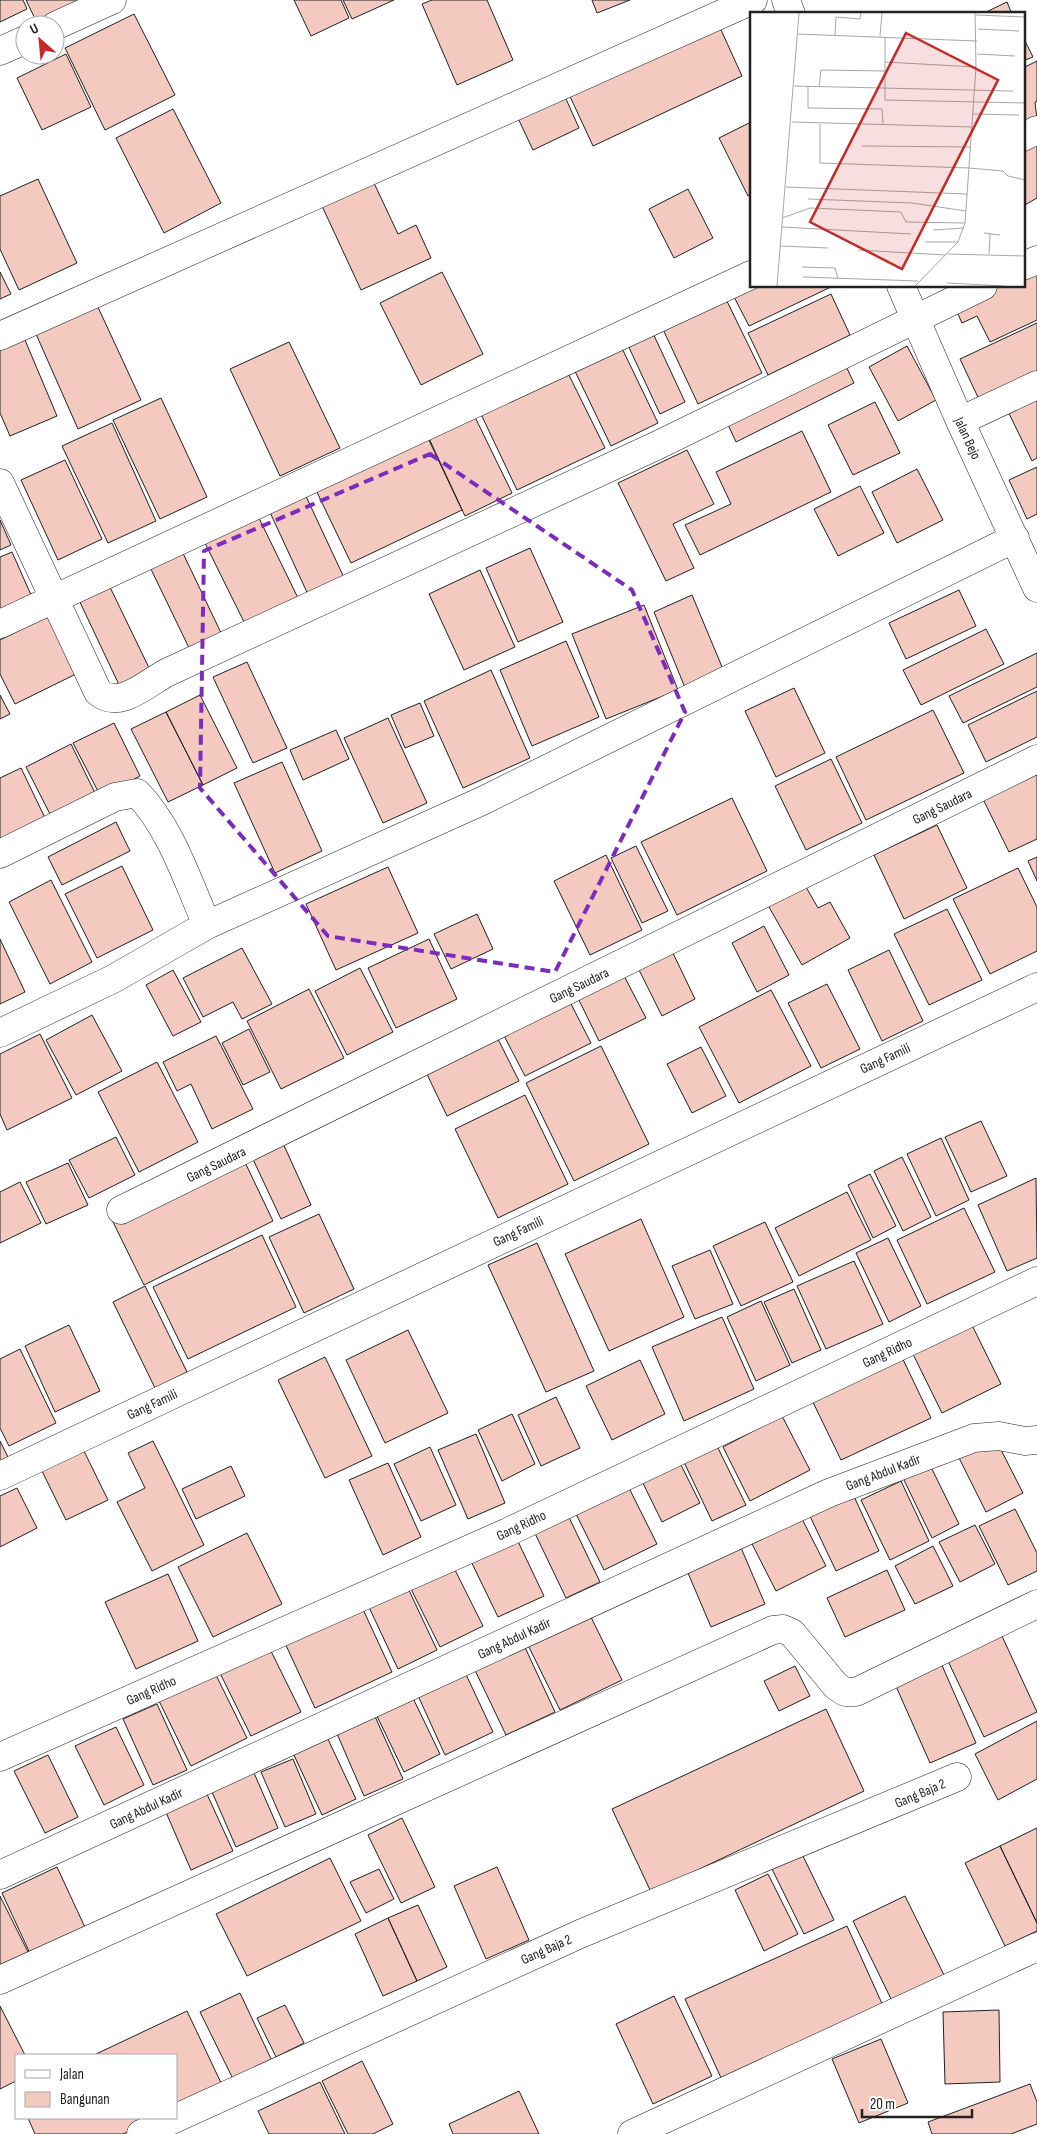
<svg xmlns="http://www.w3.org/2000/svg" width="1037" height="2134" viewBox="0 0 1037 2134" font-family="'Sofia Sans Condensed',sans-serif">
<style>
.building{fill:#f3c9c0;stroke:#222}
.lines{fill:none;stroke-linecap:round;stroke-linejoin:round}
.street-casing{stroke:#222;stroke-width:29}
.street{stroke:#fff;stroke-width:28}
.marked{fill:none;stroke:#7b2cbf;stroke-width:4;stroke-dasharray:10 6;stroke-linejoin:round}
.labels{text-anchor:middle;stroke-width:4;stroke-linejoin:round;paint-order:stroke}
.street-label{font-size:14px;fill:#222;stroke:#fff}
.inset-road{fill:none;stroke:#a7a7a7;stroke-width:1}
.view{fill:#c62828;fill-opacity:0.15;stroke:#c62828;stroke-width:2.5}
.inset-edge{fill:none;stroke:#222;stroke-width:2.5}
</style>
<rect width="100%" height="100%" fill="#fff"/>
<path class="building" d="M0,0H23L27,9L0,22Z
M26,0H87L38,25Z
M294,0H341L349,18L311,36Z
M343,0H394L352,19Z
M432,0H487L513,60L457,85L422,4Z
M592,0H630L597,13Z
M1007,2L1012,14H982Z
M134,14L175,95L105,130L65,48Z
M717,21L742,76L593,146L567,90Z
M1023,37L1033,57L1023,61Z
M66,54L91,107L42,130L17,78Z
M1037,61V101L1035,102L1037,119L1023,126V68Z
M562,90L579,128L533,150L515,112Z
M173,109L221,203L164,233L116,138Z
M751,122V194L748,196L719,138Z
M1037,144V198L1023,206V151Z
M38,179L77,263L19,290L0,249V196Z
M374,183L398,234L416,225L431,258L361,290L322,206Z
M688,189L713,238L674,258L649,209Z
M1037,263V320L990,342L977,316L962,323L953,303L988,286H1023V270Z
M0,272L11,294L0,299Z
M442,272L483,354L421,385L380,303Z
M751,286H833L749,326L731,291Z
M723,293L762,373L698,404L660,323Z
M831,294L850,335L768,375L748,333Z
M97,305L141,400L78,429L36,334Z
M1037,323V383L983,408L960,359Z
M651,329L685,402L660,414L626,341Z
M25,340L57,416L10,436L0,413V350Z
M289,342L340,448L280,476L230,369Z
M619,342L658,423L611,446L572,365Z
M907,346L936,400L898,421L869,367Z
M843,360L854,383L736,442L725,418Z
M566,369L605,448L517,490L479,410Z
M1037,390V458L1032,461L1005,405Z
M161,398L207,497L160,519L113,420Z
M875,402L900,453L853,475L828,425Z
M473,413L512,493L465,516L427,434Z
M112,423L156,521L108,543L62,446Z
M802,431L831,492L700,555L685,525L731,504L716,472Z
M426,434L462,510L351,563L314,486Z
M687,450L714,504L673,524L694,568L666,581L618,483Z
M65,460L102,539L58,560L21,480Z
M1037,467V514L1027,519L1009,480Z
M917,469L943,520L897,543L872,492Z
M860,486L884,533L838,556L814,509Z
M304,492L347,584L311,601L268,508Z
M256,512L298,598L245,624L203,539Z
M0,520L11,545L0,550Z
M180,547L223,637L191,652L148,563Z
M530,548L563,622L518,642L486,568Z
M12,552L31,595L0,609V557Z
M480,570L515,647L464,670L429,594Z
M108,583L152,674L121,689L78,598Z
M959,590L976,626L906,659L889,623Z
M692,595L725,674L686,690L654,612Z
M644,605L678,690L606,719L572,634Z
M50,615L78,673L15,704L0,674V640Z
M986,629L1004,664L921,705L903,670Z
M566,641L599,717L532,746L500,670Z
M1037,653V687L963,723L949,696Z
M247,662L287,748L253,763L213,677Z
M491,670L530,758L463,788L424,701Z
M794,688L825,753L776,777L745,711Z
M1037,691V737L986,762L968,725Z
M0,695L10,714L0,719Z
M200,695L237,768L203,785L166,712Z
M420,703L434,736L405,748L391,715Z
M933,710L964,773L866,820L836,757Z
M166,712L203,785L168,802L131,729Z
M388,718L427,803L383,823L344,738Z
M114,723L140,776L101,797L73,743Z
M336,730L349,759L303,780L290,750Z
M71,744L97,797L53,820L26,767Z
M831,759L862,823L806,850L775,786Z
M282,762L322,851L275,873L234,783Z
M21,768L47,822L0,845V778Z
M1033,768L1037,776V839L1009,852L981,795Z
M732,798L767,871L677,915L641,842Z
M116,822L130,851L62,885L48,857Z
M937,825L967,888L904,919L874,855Z
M636,846L668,911L642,923L611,858Z
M606,855L642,930L590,955L554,881Z
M1037,857V881L1028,861Z
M122,866L153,930L97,958L65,894Z
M388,867L418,933L336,970L306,904Z
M1018,868L1037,907V951L990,974L953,899Z
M51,880L92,962L50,984L9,902Z
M802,880L818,908L830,902L850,938L802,965L765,900Z
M947,909L982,980L929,1005L894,934Z
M477,914L493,949L451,969L434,934Z
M764,926L789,975L757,992L732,943Z
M0,939L25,992L0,1004Z
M429,939L457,999L396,1028L368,968Z
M242,948L272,1004L242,1019L233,1002L203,1017L183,978Z
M671,949L695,999L662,1016L637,966Z
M889,950L923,1021L882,1041L848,970Z
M360,968L393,1032L347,1055L315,991Z
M173,970L201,1022L173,1036L146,985Z
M621,970L646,1018L599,1041L576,994Z
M827,984L860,1049L821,1068L788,1003Z
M309,989L344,1058L281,1089L247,1021Z
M771,990L811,1066L739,1103L699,1027Z
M567,996L591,1043L525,1076L501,1030Z
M92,1015L122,1071L76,1095L46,1040Z
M249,1029L270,1072L243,1085L222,1043Z
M495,1033L519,1081L447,1116L424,1068Z
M40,1034L72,1098L7,1130L0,1114V1054Z
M216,1036L253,1109L212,1129L191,1084L177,1091L163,1062Z
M601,1046L649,1144L574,1181L526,1083Z
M701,1047L726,1096L692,1113L667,1064Z
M157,1062L198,1142L139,1172L98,1092Z
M525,1095L568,1184L498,1218L455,1129Z
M981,1121L1007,1176L971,1192L945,1137Z
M116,1137L135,1175L89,1198L69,1160Z
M941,1138L969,1200L936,1216L907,1154Z
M282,1141L311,1205L281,1219L251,1155Z
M242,1156L273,1221L144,1285L112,1220Z
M902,1157L931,1217L903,1231L874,1171Z
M68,1163L88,1205L46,1224L26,1182Z
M870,1174L896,1226L873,1238L848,1185Z
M1036,1178L1037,1258L1007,1271L978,1205Z
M20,1182L41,1223L0,1243V1192Z
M847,1192L871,1240L799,1276L775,1228Z
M964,1208L995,1272L927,1304L897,1240Z
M319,1214L354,1289L304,1313L269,1237Z
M641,1219L684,1317L609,1351L565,1254Z
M765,1222L793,1282L741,1306L713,1246Z
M262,1235L296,1307L188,1359L153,1287Z
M888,1238L921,1306L889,1322L856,1253Z
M537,1243L594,1371L546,1392L488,1265Z
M710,1250L733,1304L695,1319L672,1266Z
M854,1261L883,1324L826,1349L797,1286Z
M145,1286L187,1372L155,1388L113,1302Z
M794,1289L821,1350L792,1363L764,1302Z
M761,1301L790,1365L756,1381L727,1317Z
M722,1317L754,1389L684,1421L652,1347Z
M969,1319L1001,1384L942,1413L910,1348Z
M69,1325L100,1391L55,1412L25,1346Z
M408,1330L448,1413L385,1443L346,1360Z
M20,1349L56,1423L9,1446L0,1428V1359Z
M899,1351L931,1418L841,1460L809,1394Z
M325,1357L372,1456L325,1478L278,1380Z
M640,1360L665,1414L612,1440L586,1386Z
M556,1397L580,1448L541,1466L518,1415Z
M512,1414L535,1464L502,1481L478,1430Z
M782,1416L810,1470L750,1501L723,1447Z
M476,1434L505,1503L468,1519L438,1450Z
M996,1440L1023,1493L986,1512L959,1458Z
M0,1441L8,1457L0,1461Z
M153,1441L204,1545L152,1571L117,1502L145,1488L128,1453Z
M715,1442L746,1505L712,1521L682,1458Z
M430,1447L456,1505L421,1521L394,1464Z
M84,1451L108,1500L66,1520L42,1471Z
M677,1457L700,1503L662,1522L639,1475Z
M388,1463L421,1537L383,1555L349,1480Z
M930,1465L959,1524L932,1538L903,1478Z
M231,1466L245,1496L196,1519L182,1489Z
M625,1480L657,1544L604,1570L572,1506Z
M901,1481L929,1541L890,1560L861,1500Z
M17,1488L37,1528L0,1547V1496Z
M852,1492L879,1551L836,1571L808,1512Z
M565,1509L600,1582L566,1598L531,1525Z
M1015,1509L1037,1553V1571L1008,1585L979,1526Z
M799,1513L826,1566L776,1591L749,1538Z
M975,1525L995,1564L960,1582L939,1542Z
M247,1533L282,1604L213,1637L178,1567Z
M514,1533L544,1596L498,1617L468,1555Z
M739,1543L765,1604L711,1627L685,1566Z
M933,1546L953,1586L915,1604L895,1566Z
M452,1564L483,1626L440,1647L409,1585Z
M887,1570L905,1610L845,1637L827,1598Z
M168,1574L198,1641L136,1669L105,1602Z
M406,1584L437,1650L398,1669L367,1603Z
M361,1605L392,1672L315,1708L284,1641Z
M587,1609L622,1680L560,1710L525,1639Z
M1002,1636L1037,1712L984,1737L948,1661Z
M522,1641L555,1712L506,1735L472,1664Z
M269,1647L301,1712L251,1736L219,1671Z
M941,1663L976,1743L930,1763L895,1684Z
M795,1666L810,1696L779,1711L764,1681Z
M463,1668L493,1732L445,1755L415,1689Z
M215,1673L247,1738L191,1766L159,1701Z
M411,1694L440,1754L404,1772L375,1712Z
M157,1704L187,1770L153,1785L123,1719Z
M826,1709L864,1791L651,1892L612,1809Z
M373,1712L403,1779L364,1796L335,1729Z
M1037,1721V1779L998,1800L975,1754Z
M116,1727L144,1785L104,1805L75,1746Z
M327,1737L356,1799L322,1815L293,1753Z
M48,1755L78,1817L45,1833L14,1771Z
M293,1759L316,1814L285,1827L261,1772Z
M251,1766L278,1828L236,1847L209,1785Z
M206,1792L233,1851L191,1870L165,1810Z
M402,1818L435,1887L401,1903L368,1835Z
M1037,1828V1923L1000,1846Z
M1000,1846L1037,1923V1931L1005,1946L965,1863Z
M802,1854L834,1920L804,1934L772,1869Z
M330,1858L361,1921L247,1976L216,1914Z
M57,1867L89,1936L34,1962L2,1893Z
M497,1867L529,1940L486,1959L454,1886Z
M379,1869L394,1899L366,1913L350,1882Z
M768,1874L798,1934L764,1951L735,1890Z
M0,1896L33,1962L0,1978Z
M905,1896L945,1977L893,2003L853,1921Z
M418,1905L447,1967L417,1981L388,1918Z
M388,1918L417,1981L383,1996L355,1934Z
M847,1926L884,2008L722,2080L685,1999Z
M240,1993L272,2061L233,2079L200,2012Z
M674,1996L712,2076L653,2104L616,2024Z
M285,2005L304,2043L276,2057L257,2018Z
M0,2006L25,2055H16V2081L0,2089Z
M999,2010L1000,2082L945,2084L943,2012Z
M187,2011L223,2087L176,2109V2055H94Z
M881,2039L908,2103L859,2123L832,2059Z
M362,2061L393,2124L373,2134H348L322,2081Z
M320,2082L345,2134H269L258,2111Z
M1030,2084L1037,2102V2124L1011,2134H932L928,2122Z
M519,2091L539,2134H453L449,2124Z
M28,2118H158L123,2134H35Z"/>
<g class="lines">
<g class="street-casing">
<path id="street" d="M786,0L791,14
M55,26L112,0
M0,51L25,40
M1023,137L1037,130
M1023,266L1037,260
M901,286L960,421L1037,588
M0,336L753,0
M960,421L1037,385
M0,483L98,692C119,710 146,684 166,673L658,445L983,286
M0,624L751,275
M0,854L115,797L137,793C170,826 188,882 207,925
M0,1033L113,979L207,925L482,801L1015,538
M121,1210L1037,759
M0,1476L1037,987
M0,1757L508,1532L1037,1281
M0,1875L829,1493L974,1438L999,1436L1025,1441L1037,1440
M0,1980L773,1630L783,1629L792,1633L836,1686L845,1692H856L1037,1604
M141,2134L580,1934L957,1777
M632,2134L1037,1947"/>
</g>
<use href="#street" class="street"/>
</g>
<path class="marked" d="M430,454L632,590L685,712L555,972L328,936L200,788L204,551Z"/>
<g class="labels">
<g class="street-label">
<text transform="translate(968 438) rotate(65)" y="5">Jalan Bejo</text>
<text transform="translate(942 806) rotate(-26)" y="5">Gang Saudara</text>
<text transform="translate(579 985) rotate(-26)" y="5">Gang Saudara</text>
<text transform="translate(885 1058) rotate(-25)" y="5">Gang Famili</text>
<text transform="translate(216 1164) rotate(-26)" y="5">Gang Saudara</text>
<text transform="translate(518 1231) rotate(-25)" y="5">Gang Famili</text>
<text transform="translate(887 1352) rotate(-25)" y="5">Gang Ridho</text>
<text transform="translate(152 1404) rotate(-25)" y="5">Gang Famili</text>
<text transform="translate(883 1472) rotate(-21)" y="5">Gang Abdul Kadir</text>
<text transform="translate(521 1525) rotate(-25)" y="5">Gang Ridho</text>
<text transform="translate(514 1638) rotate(-25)" y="5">Gang Abdul Kadir</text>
<text transform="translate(151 1690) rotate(-24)" y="5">Gang Ridho</text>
<text transform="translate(920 1793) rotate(-23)" y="5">Gang Baja 2</text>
<text transform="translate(146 1808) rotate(-25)" y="5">Gang Abdul Kadir</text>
<text transform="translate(546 1949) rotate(-24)" y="5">Gang Baja 2</text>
</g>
</g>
<g transform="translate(750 12)">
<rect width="275" height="275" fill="#fff"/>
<path class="inset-road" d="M226,3L275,5M228,17L269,19M48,22L227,29M85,24L86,5L110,7L111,1M130,24L132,1M135,25V88L275,91M227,42L265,44M135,50L226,55M44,74L263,79M58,75V96L132,97L133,112M69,75L71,58L135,59M222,102L269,103M42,110L222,115M70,112V151L219,156L253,159L258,164L275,168M112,134L221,135M36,175L217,182M58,187L162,191L216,199M32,206L60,196L151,200L156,210L215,211M32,215L161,222M183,218L214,216M234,221L250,223M175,230H208M30,234L78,236M108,238L196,243M197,242L275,244M239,242L240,222M52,255L85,256L88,267M53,265L168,269M197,271L254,274M27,274L49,1M165,274L208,230L215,211L226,55L225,1"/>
<path class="view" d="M156,21L248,68L152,257L60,210Z"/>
<rect width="275" height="275" class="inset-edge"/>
</g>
<rect x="15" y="2054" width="162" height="65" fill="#ffffff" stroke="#a7a7a7"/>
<rect x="25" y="2070" width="25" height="8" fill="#ffffff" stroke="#a7a7a7"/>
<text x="60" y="2079" font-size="15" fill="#222222">Jalan</text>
<rect x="25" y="2092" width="25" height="15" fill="#f3c9c0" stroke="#a7a7a7"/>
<text x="60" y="2104" font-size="15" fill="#222222">Bangunan</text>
<g transform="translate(40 40) rotate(333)"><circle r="24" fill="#ffffff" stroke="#a7a7a7"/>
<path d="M0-4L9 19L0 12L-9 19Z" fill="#c62828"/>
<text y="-8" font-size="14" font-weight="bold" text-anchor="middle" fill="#222222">U</text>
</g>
<path d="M862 2109v8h110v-8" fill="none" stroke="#222222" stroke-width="2.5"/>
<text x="870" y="2109" font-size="15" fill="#222222" stroke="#ffffff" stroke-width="4" paint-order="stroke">20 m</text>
</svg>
